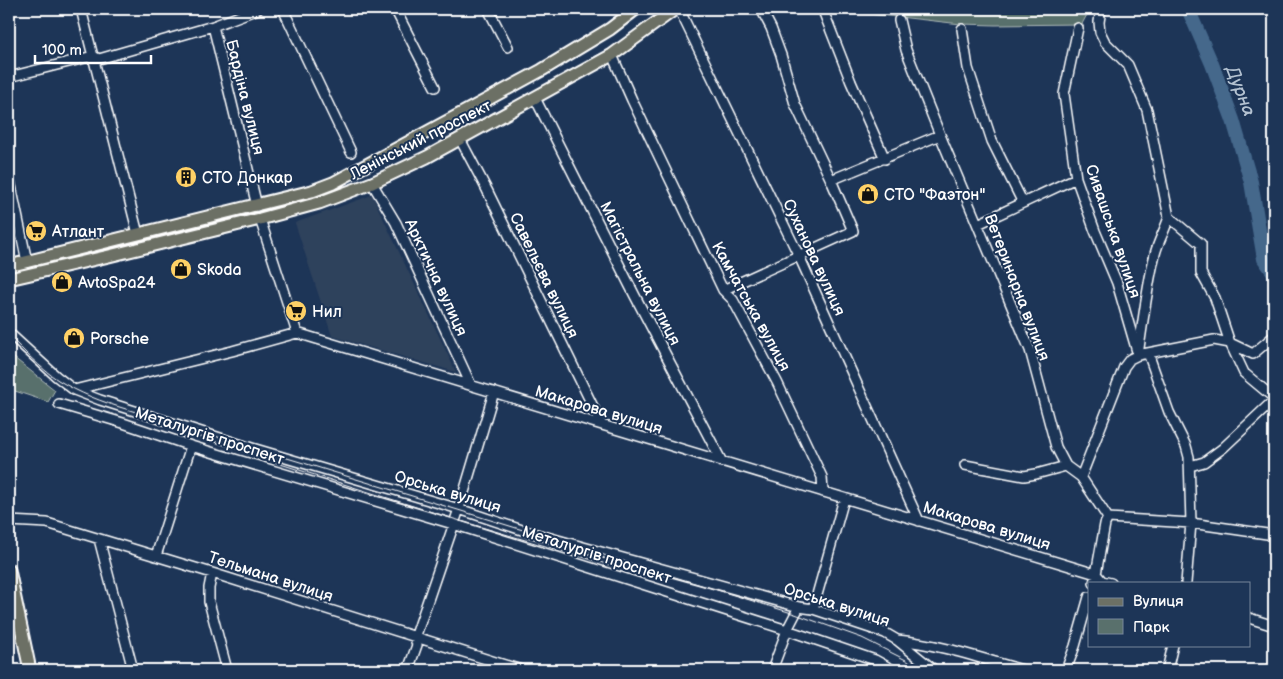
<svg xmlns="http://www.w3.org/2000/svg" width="1283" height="679" viewBox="0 0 1283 679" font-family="'Balsamiq Sans',sans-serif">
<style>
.built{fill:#2f425c}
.green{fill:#59706c;stroke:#acb8b6}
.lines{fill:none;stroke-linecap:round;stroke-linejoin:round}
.river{stroke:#44678b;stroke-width:14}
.minor-casing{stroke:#fff;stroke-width:12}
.major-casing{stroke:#fff;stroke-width:15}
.minor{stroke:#1d3557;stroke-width:9}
.major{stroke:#6c7065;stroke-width:11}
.tram{stroke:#fff;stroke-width:1}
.labels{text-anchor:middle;stroke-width:4;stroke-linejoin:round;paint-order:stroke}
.street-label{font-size:16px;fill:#fff;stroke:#1d3557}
.poi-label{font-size:16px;fill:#fff;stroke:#1d3557;text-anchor:start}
.water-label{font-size:18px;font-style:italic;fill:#b4c2d1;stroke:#1d3557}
</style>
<rect width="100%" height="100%" fill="#1d3557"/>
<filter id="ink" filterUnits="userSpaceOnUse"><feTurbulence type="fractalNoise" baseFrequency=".02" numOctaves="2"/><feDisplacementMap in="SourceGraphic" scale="10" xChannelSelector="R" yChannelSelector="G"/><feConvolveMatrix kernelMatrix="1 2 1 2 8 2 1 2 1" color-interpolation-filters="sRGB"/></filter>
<g filter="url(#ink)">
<path class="built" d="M372,195L456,372L332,336L295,223Z"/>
<path class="green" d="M815,9H1090L1082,24L995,25L961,24L899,17Z
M9,354L55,390L48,402L9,389Z"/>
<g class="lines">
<path class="river" d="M1188,9L1212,64L1233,120L1251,182L1264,259L1274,273"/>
<g class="minor-casing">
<path id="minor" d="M81,9L138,234
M283,9L351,152
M395,9L435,87
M488,9L508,47
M679,9L799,256L919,521
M1101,9L1099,22L1100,32L1105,42L1128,65L1147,110L1169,217L1201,244V273L1215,298L1230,343L1244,373L1274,398
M824,13L851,82L885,159
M899,20L906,50L940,135L1030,350L1056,447L1066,466L1081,477L1108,518L1105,524L1096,574L1094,583
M213,26L257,206
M1078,28L1064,94L1076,178L1095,231L1117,283L1138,355L1148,353L1169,412L1186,446L1189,457L1191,523L1186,583
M962,29L968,68L992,141L1023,203
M612,55L632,100L723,290L733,300L777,382L822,477L823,492
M9,77L93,56L99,59L213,26L258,9
M535,98L635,296L722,462
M460,139L487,190L602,425
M9,176L27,262
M831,180L940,135
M372,183L396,223L471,385
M260,219L297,333
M978,224L1076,178
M723,290L853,231L831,180L795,104L781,55L771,28L761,9
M9,333L56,376L74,390L100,400L252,448L459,509L522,530L799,607L813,609L885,633L897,640L934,670
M1148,353L1214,340L1230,343L1253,354L1274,336
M74,390L232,351L297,333L1096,574L1102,581L1111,583
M59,404L123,423L191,446L453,524L787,630L875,660L893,670
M965,465L1024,476L1036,474L1066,466
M1190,466L1204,462L1223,448L1274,400
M1081,477L1124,367L1130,359L1138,355C1143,321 1147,287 1155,254C1158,242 1165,230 1169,217
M1108,518L1191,523L1274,535
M9,521L47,523L212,573L521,670
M99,539L133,670
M156,556L191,446
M212,573L209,588V602L227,670
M813,609L844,499
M1249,618L1274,626
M897,640C940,644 982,659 1023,670
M408,670L417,645L415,638L459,509L494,392
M772,670L787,630L799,607
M1066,670L1075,646L1089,597
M1167,670L1173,645"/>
</g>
<g class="major-casing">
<path id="major" d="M9,266L312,191L333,183L542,70L610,29L636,9
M9,279L109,256L260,219L319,203L372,183L427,157L612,55L675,9
M9,570L30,670"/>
</g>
<use href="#minor" class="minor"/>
<use href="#major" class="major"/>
<path class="tram" d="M9,336C24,351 40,368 58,380C79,393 102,402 126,409L458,510L795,614L862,638L906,660L920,670
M274,462L454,519L613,566"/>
</g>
</g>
<defs>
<g id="building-disc" transform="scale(1.125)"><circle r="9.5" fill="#ffd166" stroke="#1d3557"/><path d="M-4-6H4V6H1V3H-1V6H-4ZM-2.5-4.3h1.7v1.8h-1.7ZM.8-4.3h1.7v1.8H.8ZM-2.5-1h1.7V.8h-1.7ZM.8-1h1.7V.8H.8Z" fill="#111"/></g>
<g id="shop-disc" transform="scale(1.125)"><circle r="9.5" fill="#ffd166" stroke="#1d3557"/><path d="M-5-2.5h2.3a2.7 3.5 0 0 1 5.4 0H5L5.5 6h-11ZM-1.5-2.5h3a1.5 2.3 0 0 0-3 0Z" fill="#111"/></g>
<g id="supermarket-disc" transform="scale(1.125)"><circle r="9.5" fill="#ffd166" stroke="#1d3557"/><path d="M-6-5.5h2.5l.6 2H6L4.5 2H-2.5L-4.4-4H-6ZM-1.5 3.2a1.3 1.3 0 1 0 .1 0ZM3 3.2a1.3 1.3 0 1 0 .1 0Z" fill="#111"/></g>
</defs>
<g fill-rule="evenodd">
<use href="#building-disc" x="186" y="177"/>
<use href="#shop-disc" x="868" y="194"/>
<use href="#supermarket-disc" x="36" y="231"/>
<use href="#shop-disc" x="181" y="269"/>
<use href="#shop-disc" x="62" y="282"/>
<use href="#supermarket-disc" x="296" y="311"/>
<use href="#shop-disc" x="74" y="338"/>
</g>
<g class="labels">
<g class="street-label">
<text transform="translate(246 97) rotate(76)" y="6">Бардіна вулиця</text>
<text transform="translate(420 139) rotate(-27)" y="6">Ленінський проспект</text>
<text transform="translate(1114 231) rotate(71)" y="6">Сивашська вулиця</text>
<text transform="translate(815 257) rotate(65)" y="6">Суханова вулиця</text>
<text transform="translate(641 273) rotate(63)" y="6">Магістральна вулиця</text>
<text transform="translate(545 275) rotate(64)" y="6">Савельєва вулиця</text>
<text transform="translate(437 277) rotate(65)" y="6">Арктична вулиця</text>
<text transform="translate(1018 287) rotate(69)" y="6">Ветеринарна вулиця</text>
<text transform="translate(752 306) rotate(61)" y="6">Камчатська вулиця</text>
<text transform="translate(599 409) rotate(17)" y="6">Макарова вулиця</text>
<text transform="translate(210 435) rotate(18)" y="6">Металургів проспект</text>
<text transform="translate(448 491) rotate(17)" y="6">Орська вулиця</text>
<text transform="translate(987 525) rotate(17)" y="6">Макарова вулиця</text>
<text transform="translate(597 554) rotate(18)" y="6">Металургів проспект</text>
<text transform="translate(271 576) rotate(18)" y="6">Тельмана вулиця</text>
<text transform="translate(837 604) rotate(18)" y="6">Орська вулиця</text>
</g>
<g class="poi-label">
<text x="202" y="183">СТО Донкар</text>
<text x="884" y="200">СТО "Фаэтон"</text>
<text x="52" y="237">Атлант</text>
<text x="197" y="275">Skoda</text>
<text x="78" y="288">AvtoSpa24</text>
<text x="312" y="317">Нил</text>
<text x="90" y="344">Porsche</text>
</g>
<g class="water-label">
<text transform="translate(1241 91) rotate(69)" y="6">Дурна</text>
</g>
</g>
<rect width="1283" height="679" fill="none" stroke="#1d3557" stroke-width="30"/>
<rect x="15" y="15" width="1253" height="649" fill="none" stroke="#fff" stroke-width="2" filter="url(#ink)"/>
<rect x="1088" y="582" width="162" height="65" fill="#1d3557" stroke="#77869a"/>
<rect x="1098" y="598" width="25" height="8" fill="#6c7065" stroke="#77869a"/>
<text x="1133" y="606" font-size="15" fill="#ffffff">Вулиця</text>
<rect x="1098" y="619" width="25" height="15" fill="#59706c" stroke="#77869a"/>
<text x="1133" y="632" font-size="15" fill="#ffffff">Парк</text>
<path d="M35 55v8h116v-8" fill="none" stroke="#ffffff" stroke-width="2.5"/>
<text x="42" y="55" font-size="15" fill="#ffffff" stroke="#1d3557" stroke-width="4" paint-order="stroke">100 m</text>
</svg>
